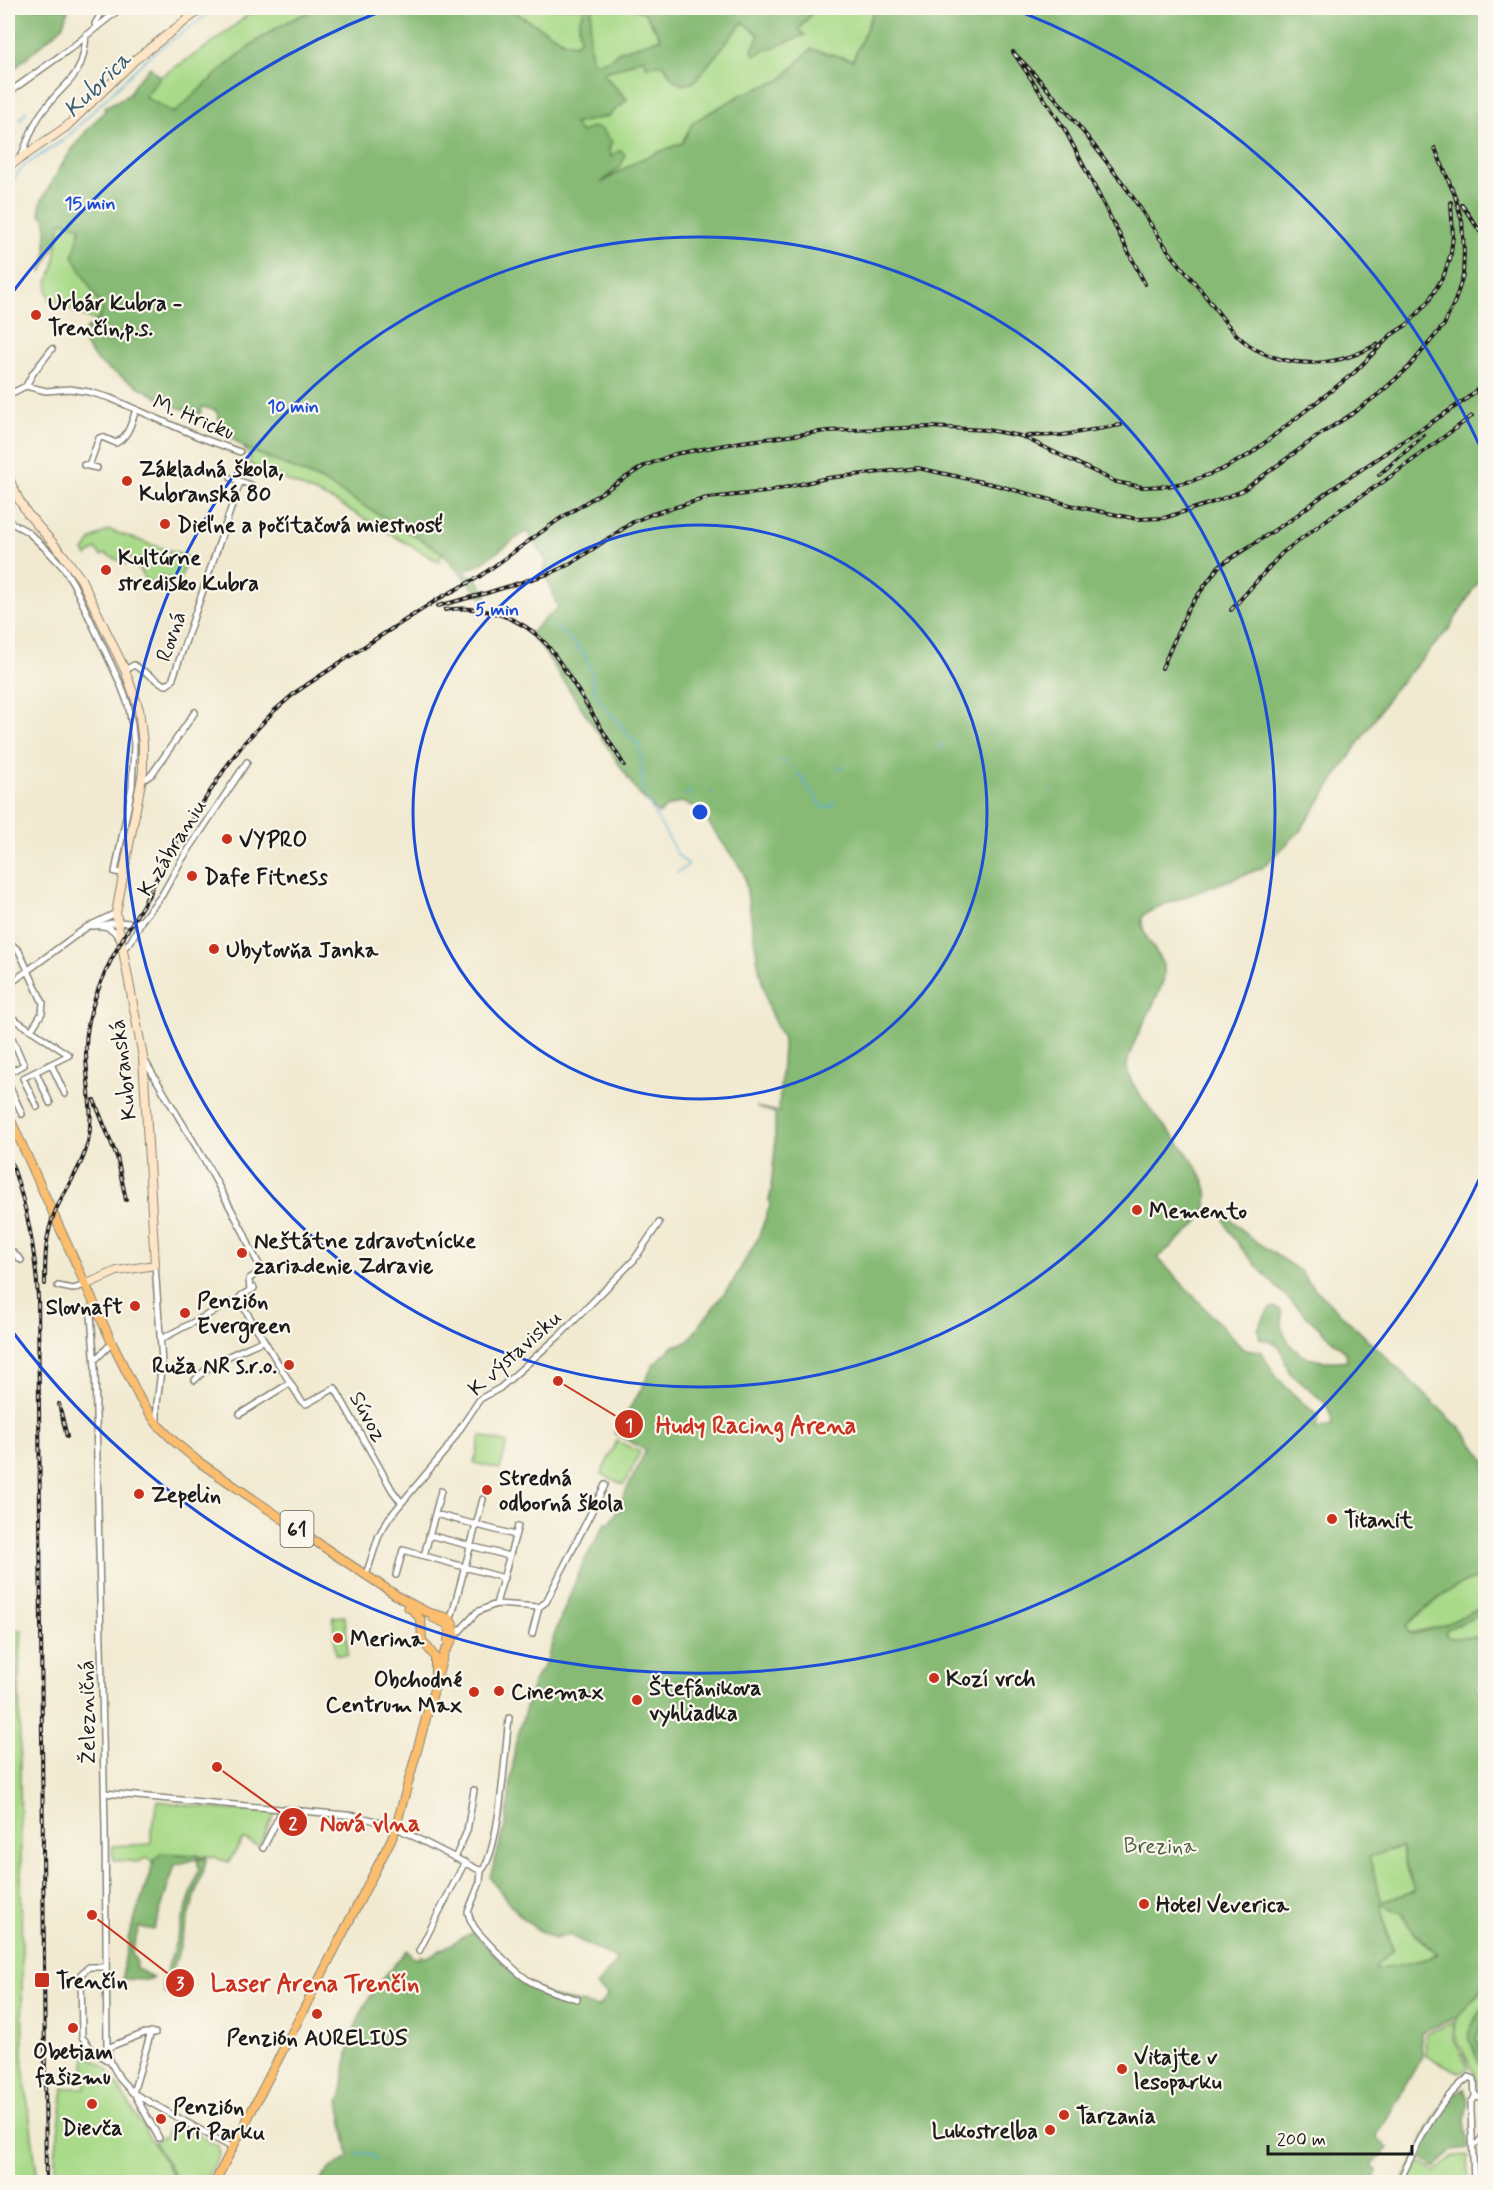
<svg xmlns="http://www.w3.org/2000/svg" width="1493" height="2190" viewBox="0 0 1493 2190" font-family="Mynerve,sans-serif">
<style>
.green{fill:#a9da89;stroke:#627b52;stroke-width:1.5}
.forest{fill:#86ba75;stroke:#516b48;stroke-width:1.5;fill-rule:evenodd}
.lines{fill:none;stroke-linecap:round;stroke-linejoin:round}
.stream{stroke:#5bafd7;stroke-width:1.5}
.street-casing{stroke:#868376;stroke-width:8}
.secondary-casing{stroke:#868376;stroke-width:10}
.primary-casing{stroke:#868376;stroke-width:10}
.street{stroke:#fff;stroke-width:5}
.secondary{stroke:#fde5c5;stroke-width:8}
.primary{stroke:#fbbd6e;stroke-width:8}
.rail-casing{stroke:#1c1c1c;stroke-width:4}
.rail{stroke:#fbf7ec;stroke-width:1.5;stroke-dasharray:4.5;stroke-linecap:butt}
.ring{fill:none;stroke:#1d4ed8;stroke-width:3}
.poi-dot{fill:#c8321e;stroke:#fbf7ec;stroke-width:2}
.labels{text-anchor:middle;stroke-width:4.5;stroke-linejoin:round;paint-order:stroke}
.shield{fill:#fbf7ec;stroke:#5f5e5a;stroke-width:1.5}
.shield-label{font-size:21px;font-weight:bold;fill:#1c1c1c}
.poi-label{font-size:22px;font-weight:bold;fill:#1c1c1c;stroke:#fbf7ec;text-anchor:start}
.street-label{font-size:22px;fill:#1c1c1c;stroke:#fbf7ec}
.park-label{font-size:22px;fill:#4d5e42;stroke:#fbf7ec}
.water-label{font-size:24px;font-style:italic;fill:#385e70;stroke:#fbf7ec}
.centre{fill:#1d4ed8;stroke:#fbf7ec;stroke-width:3}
.ring-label{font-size:18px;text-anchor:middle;font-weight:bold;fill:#1d4ed8;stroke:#fbf7ec;stroke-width:4.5;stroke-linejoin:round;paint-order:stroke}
.leader{fill:none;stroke:#c8321e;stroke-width:2}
.callout-dot{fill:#c8321e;stroke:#fbf7ec;stroke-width:2}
.mark-label{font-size:18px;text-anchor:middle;font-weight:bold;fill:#fff}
.callout-label{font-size:24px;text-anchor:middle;font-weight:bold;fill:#c8321e;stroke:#fbf7ec;stroke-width:4.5;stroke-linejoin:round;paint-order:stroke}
</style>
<rect width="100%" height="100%" fill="#fbf7ec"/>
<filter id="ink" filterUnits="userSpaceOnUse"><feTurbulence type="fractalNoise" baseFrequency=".0167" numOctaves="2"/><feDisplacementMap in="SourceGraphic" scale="12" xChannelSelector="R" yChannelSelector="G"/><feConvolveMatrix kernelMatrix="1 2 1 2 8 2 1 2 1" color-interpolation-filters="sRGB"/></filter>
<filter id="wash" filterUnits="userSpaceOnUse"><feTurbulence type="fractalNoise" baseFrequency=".008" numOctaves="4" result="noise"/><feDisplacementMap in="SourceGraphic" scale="24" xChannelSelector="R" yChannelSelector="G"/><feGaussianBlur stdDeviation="1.35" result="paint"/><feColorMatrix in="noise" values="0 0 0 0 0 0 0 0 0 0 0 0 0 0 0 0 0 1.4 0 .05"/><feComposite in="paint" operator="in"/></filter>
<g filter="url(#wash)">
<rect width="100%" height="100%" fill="#f1ead1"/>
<path class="green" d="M257,8H320C261,27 218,73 174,114L145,97L160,77L208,46Z
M507,8H585L579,21L580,40L575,44L563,41Z
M592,8H632L645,13L661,38L618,52L609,60L593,63L589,41Z
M815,8H875L853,60L811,49L781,80L743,94L693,122L682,143L639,160L595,186L611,157L609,148L581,133L574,124L608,116L627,99L601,72L617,69L644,58L664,65L672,78L682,85L694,82L743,21L759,35L753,49L804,34L799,30Z
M60,221L81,227L74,256L103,311L96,321C79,316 66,308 52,298L50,300L47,290L48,281L54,267Z
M243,447L322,481L442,552L439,562L336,502L249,464L251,458Z
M109,530L188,557L179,582L161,575L149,584L128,553L126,564L105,554L101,556L96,549L87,556L84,551L92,539Z
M481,1436L507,1443L500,1469L474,1463Z
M617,1441L640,1452L624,1485L601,1474Z
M1485,1576V1605L1443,1626L1409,1633L1406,1626C1430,1606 1454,1582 1485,1576Z
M1485,1613V1653L1478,1637L1449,1638L1445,1634L1447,1629Z
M345,1616L348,1655H336L333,1617Z
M15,1630H22L19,1669L23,2065L38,2182H10L8,2067V1638Z
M158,1801L215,1809L276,1812L259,1846L243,1839L229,1862L209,1856L161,1853L154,1861L146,1858L138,1862L113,1860L112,1846L151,1844V1830Z
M1401,1847L1414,1891L1381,1902L1369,1856Z
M1379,1904L1402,1913C1409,1929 1423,1944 1438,1954L1427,1959L1376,1970L1375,1967L1393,1950Z
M1485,1980V2091H1478L1474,2073L1455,2036L1456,2018L1481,1991Z
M1454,2022L1453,2037L1468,2067L1461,2073L1426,2056L1425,2034Z
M85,2055H89L108,2070L177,2182H55V2156L64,2088H85Z
M173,2120L218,2146L220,2154L204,2182H179L154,2142L164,2137Z
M1468,2156L1469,2182H1402L1415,2159L1434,2172L1454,2157Z"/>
<path class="forest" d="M8,8H69L62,27L8,74Z
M320,8H507L563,41L575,44L580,40L579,21L585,8H592L589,41L593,63L609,60L618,52L661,38L645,13L632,8H815L799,30L805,35L754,55L752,50L759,35L743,22L694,82L682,85L672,78L664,65L646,66L644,58L617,69L602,72L627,100L608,116L574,124L581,133L591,127L601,129L612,142L609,148L611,156L621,150L625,155L621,166L601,183L639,160L682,143L693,122L743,94L781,80L811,49L853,60L875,8H1485V570L1449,629L1393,691L1300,831L1262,868L1160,906L1143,915C1137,935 1160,950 1164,969C1168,989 1130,1038 1127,1066C1127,1073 1131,1081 1135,1087C1153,1119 1196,1154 1206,1187C1209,1195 1207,1206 1203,1214C1193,1232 1171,1244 1158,1258L1243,1349C1250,1353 1255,1349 1262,1352C1274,1381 1297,1397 1319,1417L1315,1429L1332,1426L1331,1413L1324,1402L1289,1372L1280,1347L1275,1343L1260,1339L1258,1329L1269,1309L1274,1307L1281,1310C1283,1317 1281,1323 1283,1330C1292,1360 1321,1364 1347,1360L1346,1353C1321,1329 1223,1244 1223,1213L1226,1214L1249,1237L1300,1271L1307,1281L1466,1434L1485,1460V1496L1482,1515L1485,1536V1576C1455,1582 1429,1605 1406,1626L1409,1633L1413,1634L1443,1626L1485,1605V1613L1447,1629L1445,1634L1450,1638L1478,1637C1488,1659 1489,1666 1477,1687L1486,1704L1485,1980L1481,1990L1458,2017L1421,2032L1422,2056L1376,2138L1388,2148L1372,2166L1378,2171L1373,2182H319L330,2169L349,2156L339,2101L342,2098C345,2058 352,2024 374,1990C384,1976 396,1963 407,1950L412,1957L419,1959L421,1955L426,1958L473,1932L522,1983L549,1996L598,2007L608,1995L596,1986L618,1960L569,1935L554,1939C524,1924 509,1905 490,1877L506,1823L515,1745L533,1683L547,1660L555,1633L581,1567L606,1522L610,1524L646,1450L614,1433L641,1390L653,1365L673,1346L687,1342L732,1283L757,1240L770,1206L769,1200L772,1188L771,1187L775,1149V1113L756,1107L780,1112L779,1107L783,1046V1039L769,1010L759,968L744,873L701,812L693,806L681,802L667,807L659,814L638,793L541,647L530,635L540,623L558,608L544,571L547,562L527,531L478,565L467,569L465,575L475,576L487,595L482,598L442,552L322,481L243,447L222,430L219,423V416L215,410L202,407L200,414L173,406L108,369L96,360L84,343L94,339L85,330L97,321L103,311L73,256L81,227L61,221L59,236L41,273L46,258V219L40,214C39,200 46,194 51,184C67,154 81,135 105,111V107L130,94L134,84L150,67L160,77L145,97L174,113C219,73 261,27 320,8ZM1401,1847L1414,1891L1382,1902L1369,1857ZM1380,1904L1402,1913C1410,1930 1424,1943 1438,1954L1427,1959L1376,1970L1375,1967L1393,1950L1386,1931Z
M161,1853L207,1856L175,1865L154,1930L139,1927L131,1954L137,1962L136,1968L153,1978L146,1980L123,1979V1963L130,1942L128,1939L154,1861Z
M207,1858L165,1995L163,1982L199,1869L197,1860Z
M1484,2005L1485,2018L1476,2038L1485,2068V2076C1481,2064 1467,2043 1470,2031C1472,2022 1480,2013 1484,2005Z
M1464,2088L1468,2100L1465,2119L1468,2149L1453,2151L1434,2168L1418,2156C1424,2131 1440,2100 1464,2088Z"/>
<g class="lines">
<path class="stream" d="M20,120L27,110
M16,132L8,143L17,146
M8,185L24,166L65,139L149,56L199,21L212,8
M555,627C570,638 586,651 591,671C594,680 593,690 598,699L640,747L643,791L647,798
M939,744L942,748
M782,760L785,765
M838,766L842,768
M793,767L794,768
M798,773L822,806L825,808L832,807L834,802
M711,791L712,793
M1053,791V790
M686,796L690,790
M648,802L678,855L688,864L687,866L677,873
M356,2154H370L376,2159"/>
</g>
</g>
<g filter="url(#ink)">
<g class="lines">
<g class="street-casing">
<path id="street" d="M96,27L95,24L104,8
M8,93L71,48L121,8
M21,157C28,140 34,121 46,107C70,77 83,78 86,35
M26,386L33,373L52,349
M8,395L26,386L46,391L70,389L89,392L110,398L199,437L240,452
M84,465L97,468
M89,466L99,438L102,437L116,443C129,436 131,423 136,410
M231,478L251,485
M8,506L14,491
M8,521L28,532L48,551L63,567L73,583L120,683L128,704L132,725L134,745L132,787L115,872L123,873
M125,670L134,665L163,684L167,685L172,681L240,482
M142,781L152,774L195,712
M103,925L117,922L131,923L142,920
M92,926C104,925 112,926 119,938
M8,941L19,951L43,1003L42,1013L32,1029
M122,950L131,941L142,920L162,895L181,861L247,762
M8,985L87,927L116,913
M8,1015L69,1055L23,1078L37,1107
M8,1029L24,1065L8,1073
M145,1061L205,1161L244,1233L249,1245
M51,1064L65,1094
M36,1072L50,1103
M8,1083L22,1114
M8,1248L21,1260
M155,1265L162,1362L157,1404V1423
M58,1286L73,1289L85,1285
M250,1291L249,1279L262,1270L250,1248
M237,1301L241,1296L254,1288
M93,1304L91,1315L95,1368L105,1827L107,2048L111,2063L120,2079L133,2093L233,2148
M161,1339L232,1302L241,1303L302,1402L306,1404L335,1388L392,1490L401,1502
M95,1360L112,1343
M195,1380C212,1360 242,1351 264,1340
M240,1414L290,1383
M435,1514L515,1535
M429,1535L509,1556
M424,1556L441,1491
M366,1575L379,1535L389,1518L446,1450L480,1399L500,1388L560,1335L634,1260L659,1223
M396,1575L403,1550L504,1578
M496,1604L518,1526
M452,1615L483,1499
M532,1634L539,1607
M456,1635L477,1612L496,1604L539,1607L546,1602L605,1485
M104,1793L357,1816L391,1825L481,1871L480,1882L468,1912C471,1927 481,1935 491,1946C523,1980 532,1987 577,1999
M263,1848L283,1809
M455,1858L467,1831L474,1790
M481,1871C500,1853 505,1748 509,1718
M419,1951L465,1862
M106,1967H89L81,1974L82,2037L94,2052L110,2062
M107,2048L145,2033H155
M133,2093L151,2032
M136,2097L159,2138
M1475,2097L1486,2096
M1473,2145L1478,2143L1486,2132
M1399,2182C1418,2144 1434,2104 1469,2077L1474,2079L1475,2097
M1474,2182L1471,2111V2103L1475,2097"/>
</g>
<g class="secondary-casing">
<path id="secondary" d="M8,167L66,127L136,59L202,8
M8,477L19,500L27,513L64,556L81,579L125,670L139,709L143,744V772L116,913L143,1057L155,1265L117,1271L85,1285"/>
</g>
<g class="primary-casing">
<path id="primary" d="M8,1114L112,1343L140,1399L157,1424L176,1443L199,1462L337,1556L402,1599L427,1612L449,1618C461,1633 452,1640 444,1653L394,1834L215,2182
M408,1607L414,1611L421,1620L422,1640L435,1657V1674
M433,1618L447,1624L450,1631L448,1640"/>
</g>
<use href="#street" class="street"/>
<use href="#secondary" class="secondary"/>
<use href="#primary" class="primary"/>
<g class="rail-casing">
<path id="rail" d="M1462,205L1486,240
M1450,261L1453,236L1451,202
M1145,284L1064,128L1013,52C1055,94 1092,142 1127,189C1141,209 1154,230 1168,250C1182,268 1197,285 1211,303C1224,321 1236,338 1255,349C1293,370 1341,366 1377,344
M1027,436L1063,435L1121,425
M1379,475L1424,435
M438,606L487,593L551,573L570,564L633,522L652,514L707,498L766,492L827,478L918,468L996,485L1074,506L1137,519L1164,518L1211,503L1242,491L1322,433L1352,414L1380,393L1408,368L1444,325L1455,301L1463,276L1464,251L1462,221L1455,196L1435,148
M445,610C480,604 522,617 546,644C559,659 569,677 580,694C595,718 609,741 624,765
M1231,610L1282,553L1341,509L1383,482L1472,416
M1162,668L1188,609L1219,566L1292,519L1326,493L1465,400L1486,382
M146,899L170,853L226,767L244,743L274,711L296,692L374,640L440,598L479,577L558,520L644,466L675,454L741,442L827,431L930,427L987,430L1021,436L1116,482L1142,487L1168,486L1192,481L1223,469L1249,455L1355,372L1391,335L1408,324L1428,302L1444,275L1451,253
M94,1100L117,1157L126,1200
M8,1154C26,1200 35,1247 38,1297L46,2182
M45,1284C45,1260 45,1235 55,1212C65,1188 82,1168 88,1142C95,1110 85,1079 86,1046C87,993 123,936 151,892
M59,1404L67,1437"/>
</g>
<use href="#rail" class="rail"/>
</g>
</g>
<g class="ring">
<circle cx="700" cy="812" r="287"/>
<circle cx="700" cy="812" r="575"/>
<path d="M1484 1169A862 862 0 0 1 12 1331M12 293A862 862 0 0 1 384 10M1016 10A862 862 0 0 1 1484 455"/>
</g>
<g class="poi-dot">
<circle cx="36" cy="315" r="6"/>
<circle cx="127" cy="481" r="6"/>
<circle cx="165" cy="524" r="6"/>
<circle cx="106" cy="570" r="6"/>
<circle cx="227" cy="839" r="6"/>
<circle cx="192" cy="876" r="6"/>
<circle cx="214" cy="949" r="6"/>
<circle cx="1137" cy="1210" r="6"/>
<circle cx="242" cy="1253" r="6"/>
<circle cx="135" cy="1306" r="6"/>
<circle cx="185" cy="1313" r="6"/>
<circle cx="289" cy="1365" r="6"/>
<circle cx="487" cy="1490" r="6"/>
<circle cx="139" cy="1494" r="6"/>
<circle cx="1332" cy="1519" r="6"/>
<circle cx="338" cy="1638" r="6"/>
<circle cx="934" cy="1678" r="6"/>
<circle cx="499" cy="1691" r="6"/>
<circle cx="474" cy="1692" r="6"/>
<circle cx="637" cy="1700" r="6"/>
<circle cx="1144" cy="1904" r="6"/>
<rect x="34" y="1972" width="16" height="16" rx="3"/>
<circle cx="317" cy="2014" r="6"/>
<circle cx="73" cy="2028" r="6"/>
<circle cx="1122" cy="2069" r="6"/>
<circle cx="92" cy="2104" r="6"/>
<circle cx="1064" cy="2115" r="6"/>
<circle cx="161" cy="2119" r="6"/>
<circle cx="1050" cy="2130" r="6"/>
</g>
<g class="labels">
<rect class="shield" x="280.5" y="1511" width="33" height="36" rx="4.5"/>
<g class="shield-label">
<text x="297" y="1536">61</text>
</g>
<g class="poi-label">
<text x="48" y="310">Urbár Kubra -<tspan x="48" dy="25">Trenčín,p.s.</tspan></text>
<text x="139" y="476">Základná škola,<tspan x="139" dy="25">Kubranská 80</tspan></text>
<text x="177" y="532">Dieľne a počítačová miestnosť</text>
<text x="118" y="565">Kultúrne<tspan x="118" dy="25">stredisko Kubra</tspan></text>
<text x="239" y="847">VYPRO</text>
<text x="204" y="884">Dafe Fitness</text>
<text x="226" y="957">Ubytovňa Janka</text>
<text x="1149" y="1218">Memento</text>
<text x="254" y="1248">Neštátne zdravotnícke<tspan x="254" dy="25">zariadenie Zdravie</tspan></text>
<text x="197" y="1308">Penzión<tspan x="197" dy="25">Evergreen</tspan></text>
<text x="123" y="1314" text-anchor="end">Slovnaft</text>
<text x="277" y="1373" text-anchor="end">Ruža NR s.r.o.</text>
<text x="499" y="1485">Stredná<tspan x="499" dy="25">odborná škola</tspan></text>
<text x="151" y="1502">Zepelin</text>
<text x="1344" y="1527">Titanit</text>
<text x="350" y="1646">Merina</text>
<text x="946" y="1686">Kozí vrch</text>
<text x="462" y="1687" text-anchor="end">Obchodné<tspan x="462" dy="25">Centrum Max</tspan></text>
<text x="649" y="1695">Štefánikova<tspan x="649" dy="25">vyhliadka</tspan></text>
<text x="511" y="1699">Cinemax</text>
<text x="1156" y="1912">Hotel Veverica</text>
<text x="56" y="1988">Trenčín</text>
<text x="317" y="2045" text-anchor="middle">Penzión AURELIUS</text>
<text x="73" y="2059" text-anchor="middle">Obetiam<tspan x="73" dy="25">fašizmu</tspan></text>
<text x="1134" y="2064">Vitajte v<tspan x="1134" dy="25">lesoparku</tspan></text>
<text x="173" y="2114">Penzión<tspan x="173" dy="25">Pri Parku</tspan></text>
<text x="1076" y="2123">Tarzania</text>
<text x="92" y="2135" text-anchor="middle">Dievča</text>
<text x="1038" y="2138" text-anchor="end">Lukostrelba</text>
</g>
<g class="street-label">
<text transform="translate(194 416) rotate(22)" y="8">M. Hricku</text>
<text transform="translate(170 636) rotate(-71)" y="8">Rovná</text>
<text transform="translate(171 847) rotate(-58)" y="8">K zábraniu</text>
<text transform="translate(122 1070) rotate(-97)" y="8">Kubranská</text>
<text transform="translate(514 1352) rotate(-42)" y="8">K výstavisku</text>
<text transform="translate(369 1416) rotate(61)" y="8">Súvoz</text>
<text transform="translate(86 1712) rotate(-91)" y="8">Železničná</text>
</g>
<g class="park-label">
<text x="1160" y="1853">Brezina</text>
</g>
<g class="water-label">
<text transform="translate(97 84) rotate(-44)" y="8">Kubrica</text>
</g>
</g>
<circle cx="700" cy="812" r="9" class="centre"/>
<g class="ring-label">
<text x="90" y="209">15 min</text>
<text x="293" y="412">10 min</text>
<text x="497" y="615">5 min</text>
</g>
<path class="leader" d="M558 1381L629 1424M217 1767L293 1822M92 1915L180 1983"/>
<g class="callout-dot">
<circle cx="558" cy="1381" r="6"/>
<circle cx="217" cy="1767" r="6"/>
<circle cx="92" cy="1915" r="6"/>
<circle cx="629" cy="1424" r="15"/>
<circle cx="293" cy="1822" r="15"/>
<circle cx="180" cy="1983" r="15"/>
</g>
<g class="mark-label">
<text x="629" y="1431">1</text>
<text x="293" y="1829">2</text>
<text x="180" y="1989">3</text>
</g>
<g class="callout-label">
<text x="756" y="1433">Hudy Racing Arena</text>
<text x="370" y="1831">Nová vlna</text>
<text x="315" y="1991">Laser Arena Trenčín</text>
</g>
<rect width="1493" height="2190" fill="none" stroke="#fbf7ec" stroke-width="30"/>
<path d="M1268 2145v9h144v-9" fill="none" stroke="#1c1c1c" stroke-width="3"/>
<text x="1277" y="2145" font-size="18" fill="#1c1c1c" stroke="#fbf7ec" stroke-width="4.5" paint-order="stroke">200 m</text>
</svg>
